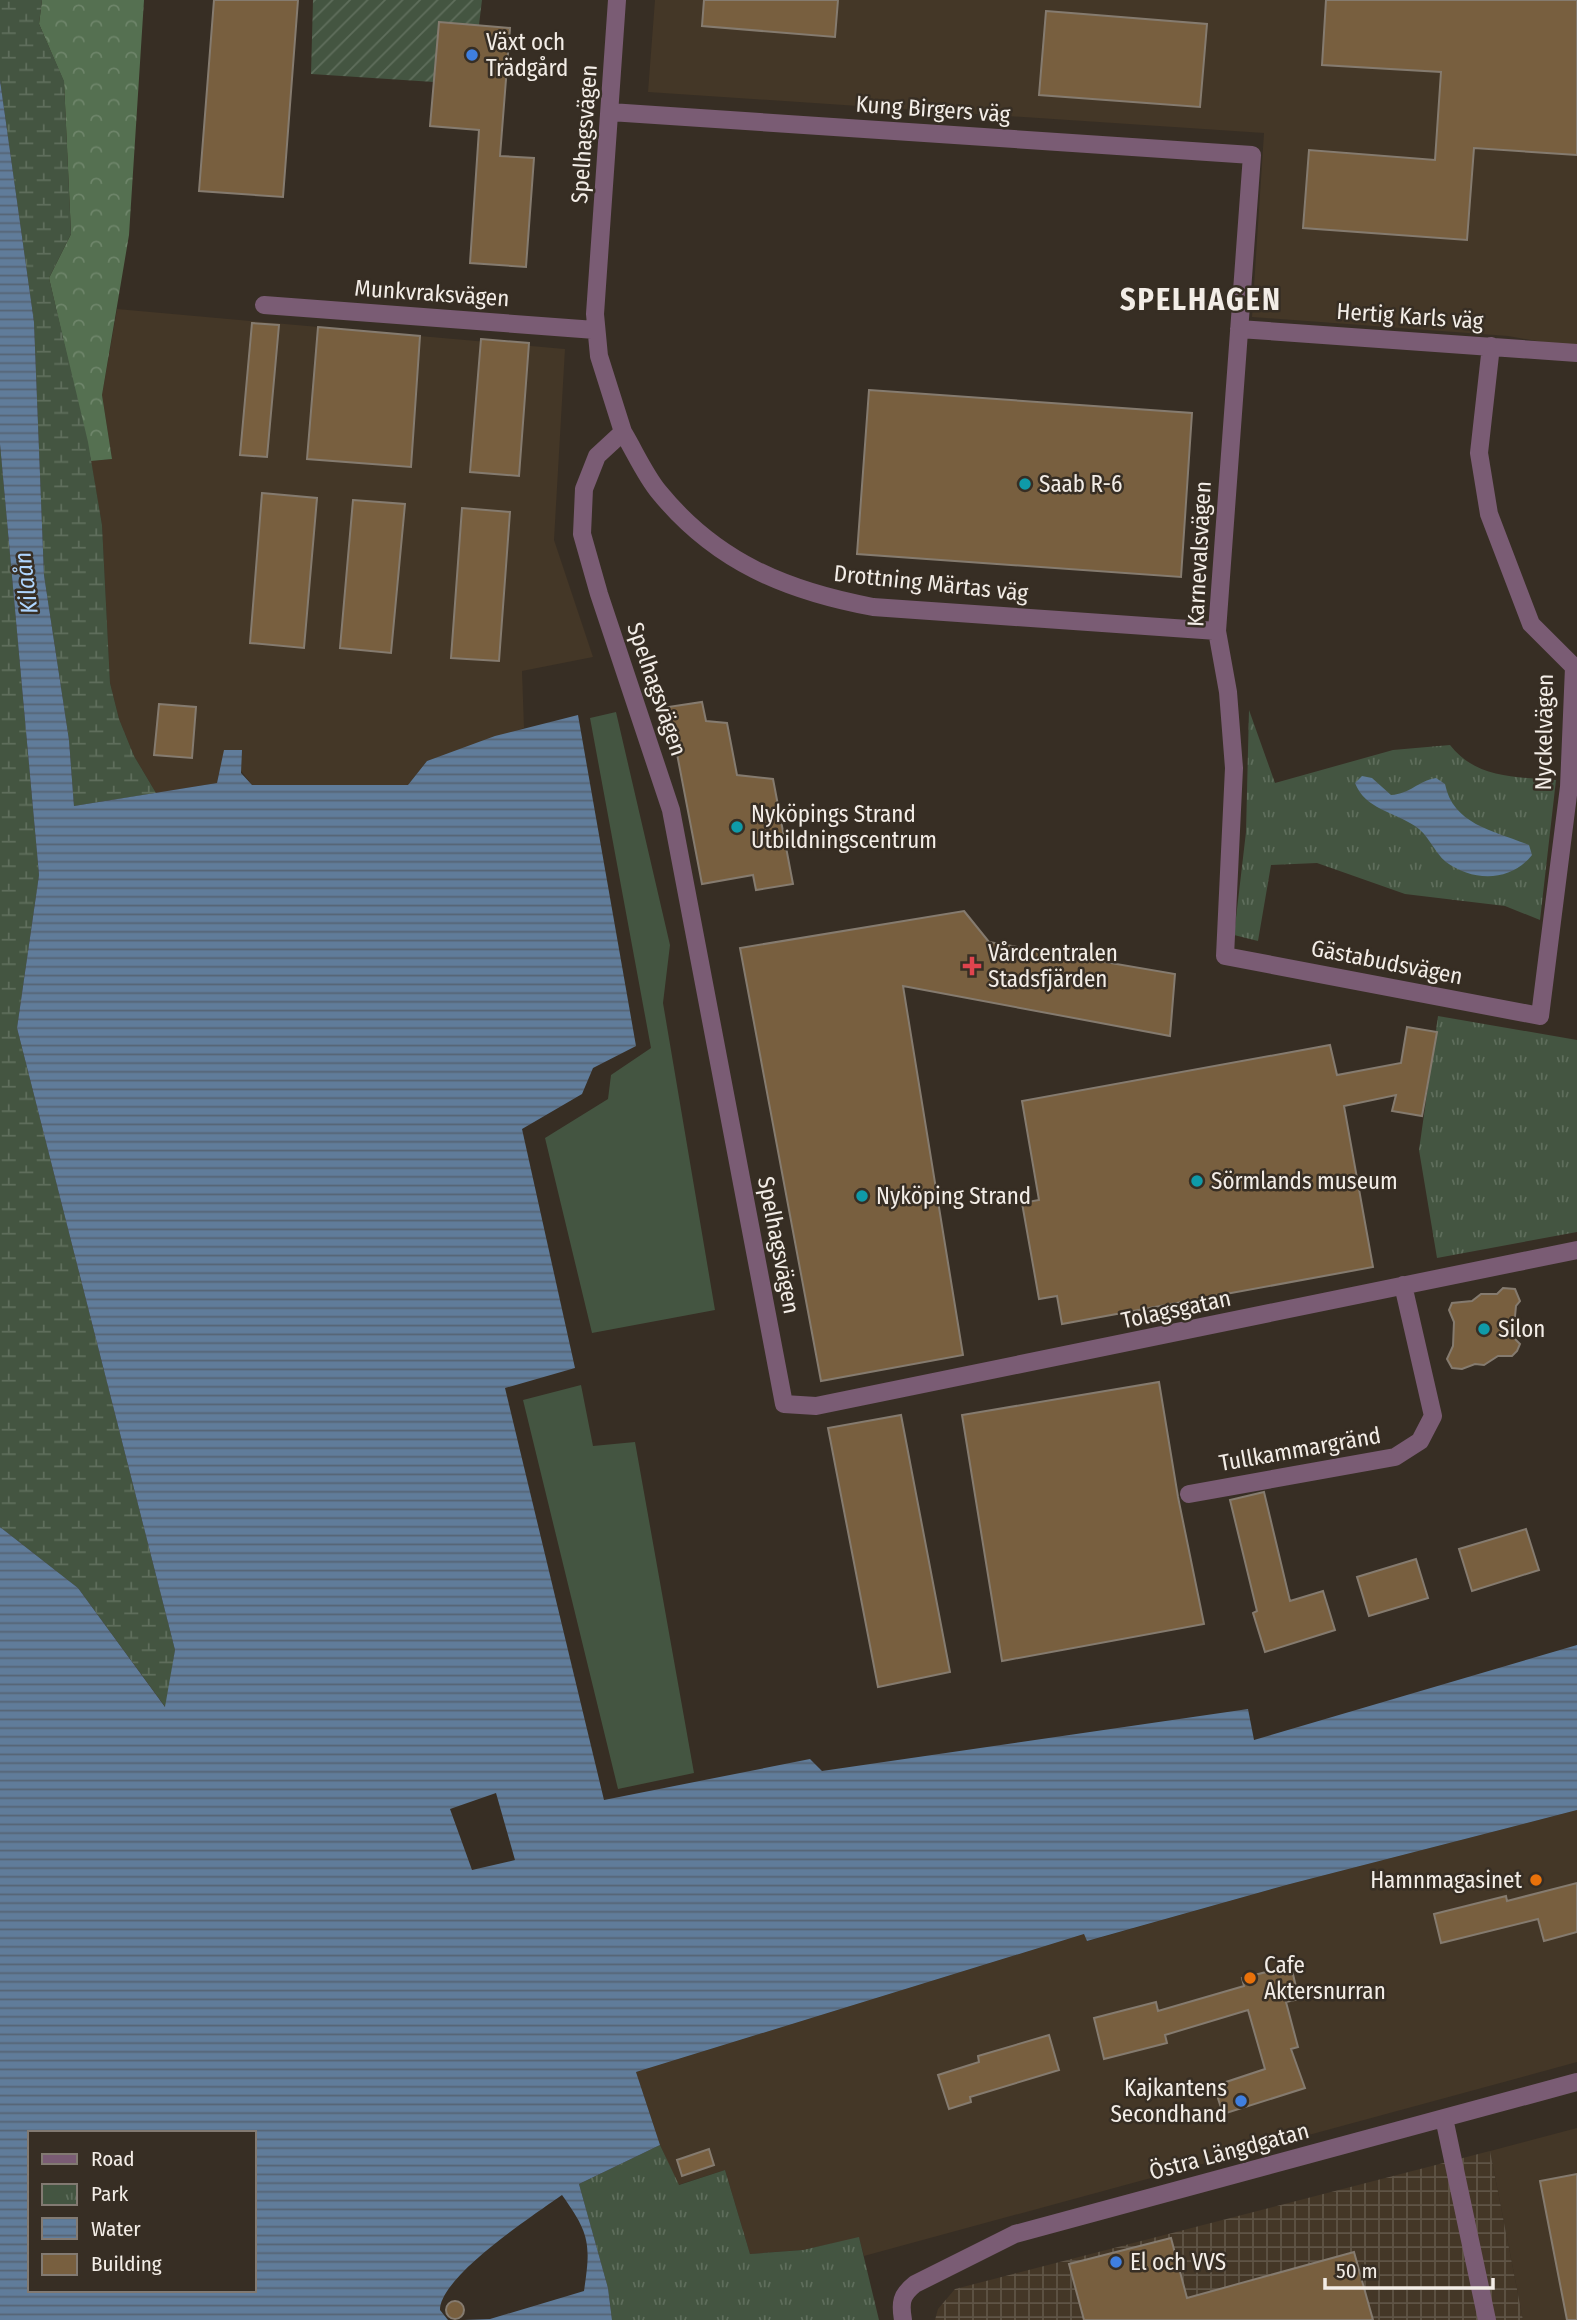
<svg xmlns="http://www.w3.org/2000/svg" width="1577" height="2320" viewBox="0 0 1577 2320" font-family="'Fira Sans Condensed',sans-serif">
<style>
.built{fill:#443727}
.industrial{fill:url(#industrial-grid)}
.grass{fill:#445541}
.forest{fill:url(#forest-crowns)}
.wetland{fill:url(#wetland-marsh)}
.park{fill:url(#park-tufts)}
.garden{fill:url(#garden-furrows)}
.water{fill:url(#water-rules);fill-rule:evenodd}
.building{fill:#785f3f;stroke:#857b6f;stroke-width:2}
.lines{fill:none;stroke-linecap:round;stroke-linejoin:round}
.minor{stroke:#7a5c74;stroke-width:18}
.shop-dot{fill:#3f7fe0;stroke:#372e24;stroke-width:2.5}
.culture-dot{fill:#0f9aa8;stroke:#372e24;stroke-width:2.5}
.health-dot{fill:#e0444e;stroke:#372e24;stroke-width:2.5}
.food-dot{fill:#e8710a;stroke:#372e24;stroke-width:2.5}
.labels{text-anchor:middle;stroke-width:5;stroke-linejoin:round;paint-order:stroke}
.poi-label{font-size:23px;fill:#f3ede7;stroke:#372e24;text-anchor:start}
.street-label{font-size:23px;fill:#f3ede7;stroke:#372e24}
.water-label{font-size:24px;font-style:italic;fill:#afd5fe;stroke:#372e24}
.district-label{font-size:30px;font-weight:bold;letter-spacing:2px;fill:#f3ede7;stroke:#372e24}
</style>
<defs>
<pattern id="industrial-grid" width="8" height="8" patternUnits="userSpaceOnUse" patternTransform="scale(1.75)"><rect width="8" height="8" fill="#443727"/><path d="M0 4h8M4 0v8" fill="none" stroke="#5f5446"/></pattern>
<pattern id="forest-crowns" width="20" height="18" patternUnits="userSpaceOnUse" patternTransform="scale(1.75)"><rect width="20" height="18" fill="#557051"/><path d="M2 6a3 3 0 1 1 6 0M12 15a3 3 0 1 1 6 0" fill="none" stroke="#6e856a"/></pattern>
<pattern id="wetland-marsh" width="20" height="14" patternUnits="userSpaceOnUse" patternTransform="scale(1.75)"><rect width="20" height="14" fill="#445541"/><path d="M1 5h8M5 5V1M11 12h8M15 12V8" fill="none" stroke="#5f6e5c"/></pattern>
<pattern id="park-tufts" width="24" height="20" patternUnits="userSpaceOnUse" patternTransform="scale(1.75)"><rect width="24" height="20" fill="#445541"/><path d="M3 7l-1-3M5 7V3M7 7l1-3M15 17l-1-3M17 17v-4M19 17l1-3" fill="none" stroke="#5f6e5c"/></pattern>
<pattern id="garden-furrows" width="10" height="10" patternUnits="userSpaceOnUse" patternTransform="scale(1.75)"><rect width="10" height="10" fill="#445541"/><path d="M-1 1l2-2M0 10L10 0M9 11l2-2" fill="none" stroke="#5f6e5c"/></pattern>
<pattern id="water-rules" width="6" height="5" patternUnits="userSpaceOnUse" patternTransform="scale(1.75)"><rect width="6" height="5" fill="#607c9a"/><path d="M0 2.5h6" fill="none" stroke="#566474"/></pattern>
</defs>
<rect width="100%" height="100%" fill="#372e24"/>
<path class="built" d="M655,0H1577V348L1508,336L1252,317L1264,133L648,92Z
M117,309L565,349L554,540L593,657L522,671L524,728L427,761L408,785H252L225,750L217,783L156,793L134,756L119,719L110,683L102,525L91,461L112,459L102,395Z
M1577,1810V2062L864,2256L859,2238L803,2250L750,2254L725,2170L678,2185L660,2145L636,2072L1084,1934L1088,1941L1290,1884Z
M1577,2128V2320H1523L1490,2151Z"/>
<path class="industrial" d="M1490,2151L1523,2320H935L938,2309L955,2289Z"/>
<path class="grass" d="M616,712L670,945L663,1003L715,1310L592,1333L545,1138L608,1099L611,1075L651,1048L590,718Z
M581,1385L593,1446L635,1442L694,1773L618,1789L523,1400Z"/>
<path class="forest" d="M42,0H144L129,235L102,395L112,459L91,461L49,278L71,234L64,82L39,24Z"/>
<path class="wetland" d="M0,0H42L39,24L64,81L71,234L49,278L88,442L102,525L110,683L119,719L134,756L156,793L74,806L69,740L44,575L34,322L0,80Z
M0,444L39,875L17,1028L175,1650L166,1708L78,1588L0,1527Z"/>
<path class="park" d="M1249,710L1275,783L1393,750L1450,745C1476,779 1518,777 1556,780L1540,920L1505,906L1405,894L1317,863L1271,865L1258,941L1234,935L1246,832Z
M1438,1016L1577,1040V1232L1437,1258L1419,1150Z
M660,2145L679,2185L725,2170L750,2254L803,2250L859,2237L879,2320H612L608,2288L579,2184Z"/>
<path class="garden" d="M313,0H482L479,25L439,23L434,82L311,74Z"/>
<path class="water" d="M0,80L34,322L44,575L69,740L74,806L217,783L224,750H242L241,773L252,785H408L427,761L495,736L578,715L636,1046L593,1068L582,1094L522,1129L575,1368L505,1388L604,1800L810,1759L822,1771L1248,1709L1254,1740L1577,1645V1810L1290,1884L1087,1941L1084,1934L636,2072L660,2145L579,2184L608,2288L612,2320H463L490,2319L584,2291C591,2244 590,2234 562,2195C534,2215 440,2276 440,2310L448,2320H0V1527L78,1588L165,1707L175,1650L17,1028L39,875L0,444ZM496,1793L515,1860L472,1870L450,1809ZM30,2133H254V2290H30Z
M1362,776L1372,778L1391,795C1410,794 1418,781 1436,778L1445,784C1453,825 1495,831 1529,845L1532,855C1511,882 1473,882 1446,862C1434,852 1428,834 1415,826C1394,812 1365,809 1355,783Z"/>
<path class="building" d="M214,0H298L283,197L199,191Z
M704,0H838L835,37L702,26Z
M1326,0H1577V155L1474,148L1467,240L1303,228L1309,150L1435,160L1441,72L1322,65Z
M1046,11L1207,24L1200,107L1039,95Z
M439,22L510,28L500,156L534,158L526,267L470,263L479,130L430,126Z
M252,323L279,325L267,457L240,455Z
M318,327L420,336L411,467L307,459Z
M481,339L529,343L519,476L470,472Z
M869,390L1192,413L1181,577L857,554Z
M262,493L317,498L304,648L250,643Z
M353,500L405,504L391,653L340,648Z
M462,508L510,512L499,661L451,658Z
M702,702L706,721L727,723L737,775L773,779L793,884L756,890L753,875L702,884L668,707Z
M159,704L196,707L192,758L154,755Z
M964,911L989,942L1175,974L1170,1036L903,986L963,1355L821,1381L740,948Z
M1407,1027L1437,1032L1422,1116L1392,1111L1396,1095L1344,1106L1373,1267L1062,1324L1057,1296L1039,1299L1022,1203L1039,1200L1022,1101L1330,1045L1337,1075L1401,1063Z
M1503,1288L1515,1289L1520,1301L1516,1306L1513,1337L1520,1344L1517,1351L1512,1356H1498L1484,1365L1475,1364L1462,1369L1452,1368L1447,1359L1453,1346L1454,1322L1449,1310L1452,1303L1472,1301L1481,1294H1497Z
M1159,1382L1178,1497L1204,1624L1002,1661L962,1415Z
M901,1415L950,1672L878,1687L828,1428Z
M1264,1492L1290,1601L1323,1591L1335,1630L1265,1652L1253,1613L1257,1611L1230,1500Z
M1526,1529L1539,1570L1472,1591L1459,1549Z
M1416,1559L1428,1598L1369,1616L1357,1577Z
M1577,1883V1932L1544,1941L1538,1919L1441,1943L1434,1914L1506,1896L1507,1901Z
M1291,1966L1299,1999L1286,2002L1298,2047L1291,2049L1305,2088L1223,2114L1214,2086L1265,2069L1248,2010L1165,2035L1167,2043L1104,2059L1094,2018L1156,2002L1158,2011L1244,1986L1242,1978Z
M1049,2035L1059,2070L970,2097L971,2102L949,2109L938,2075L979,2062L978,2056Z
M709,2149L714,2165L682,2176L677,2160Z
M1577,2174V2320H1567L1540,2181Z
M1171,2238L1187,2298L1354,2252L1373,2320H1084L1069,2264Z
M446 2310a9 9 0 1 1 18 0a9 9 0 1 1-18 0Z"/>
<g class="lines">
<path class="minor" d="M617,0L595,314L599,356L623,432L597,456L584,489L582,534L599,594L671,810L784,1404L816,1406L1577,1250
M610,112L1252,155L1217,631L1228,692L1234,768L1225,956L1540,1016L1569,787L1574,667L1531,624L1489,514L1479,453L1491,346
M264,305L595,330
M1239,329L1577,353
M623,432C635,452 645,475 659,492C716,562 787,591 873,607L1217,631
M1189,1494L1395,1457L1420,1441L1433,1416L1403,1285
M1444,2118L1487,2320
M903,2320C900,2303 901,2295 915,2284L1015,2234L1577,2082"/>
</g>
<g class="shop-dot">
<circle cx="472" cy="55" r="7"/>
<circle cx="1241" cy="2101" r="7"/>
<circle cx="1116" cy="2262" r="7"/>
</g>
<g class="culture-dot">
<circle cx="1025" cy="484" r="7"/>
<circle cx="737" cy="827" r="7"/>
<circle cx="1197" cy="1181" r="7"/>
<circle cx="862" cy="1196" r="7"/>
<circle cx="1484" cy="1329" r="7"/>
</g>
<path class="health-dot" d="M968.5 955.5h7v7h7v7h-7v7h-7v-7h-7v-7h7z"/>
<g class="food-dot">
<circle cx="1536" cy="1880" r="7"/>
<circle cx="1250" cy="1978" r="7"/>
</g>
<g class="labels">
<g class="poi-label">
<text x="486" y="50">Växt och<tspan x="486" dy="26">Trädgård</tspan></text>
<text x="1039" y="492">Saab R-6</text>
<text x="751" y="822">Nyköpings Strand<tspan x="751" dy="26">Utbildningscentrum</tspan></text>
<text x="988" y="961">Vårdcentralen<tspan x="988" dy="26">Stadsfjärden</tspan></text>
<text x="1211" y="1189">Sörmlands museum</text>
<text x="876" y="1204">Nyköping Strand</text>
<text x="1498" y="1337">Silon</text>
<text x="1522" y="1888" text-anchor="end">Hamnmagasinet</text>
<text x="1264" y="1973">Cafe<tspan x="1264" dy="26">Aktersnurran</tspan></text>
<text x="1227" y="2096" text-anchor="end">Kajkantens<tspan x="1227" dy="26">Secondhand</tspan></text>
<text x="1130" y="2270">El och VVS</text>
</g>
<g class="street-label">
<text transform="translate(933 109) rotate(4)" y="8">Kung Birgers väg</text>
<text transform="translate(584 134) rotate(-86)" y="8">Spelhagsvägen</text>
<text transform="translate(432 293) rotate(4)" y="8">Munkvraksvägen</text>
<text transform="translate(1410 316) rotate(4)" y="8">Hertig Karls väg</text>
<text transform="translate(1199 554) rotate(-87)" y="8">Karnevalsvägen</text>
<text transform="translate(931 583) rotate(6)" y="8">Drottning Märtas väg</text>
<text transform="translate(657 689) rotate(71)" y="8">Spelhagsvägen</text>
<text transform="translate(1544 732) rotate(-89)" y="8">Nyckelvägen</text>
<text transform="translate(1387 962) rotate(11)" y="8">Gästabudsvägen</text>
<text transform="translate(779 1245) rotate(79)" y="8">Spelhagsvägen</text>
<text transform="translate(1176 1309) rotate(-12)" y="8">Tolagsgatan</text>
<text transform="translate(1300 1449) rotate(-10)" y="8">Tullkammargränd</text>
<text transform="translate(1229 2151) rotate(-15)" y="8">Östra Längdgatan</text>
</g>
<g class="water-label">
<text transform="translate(26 583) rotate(-97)" y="8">Kilaån</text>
</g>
<g class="district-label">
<text x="1201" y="310">SPELHAGEN</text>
</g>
</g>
<rect x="28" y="2131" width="228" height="161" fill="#372e24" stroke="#827a72" stroke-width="2"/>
<rect x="42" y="2154" width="35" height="10" fill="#7a5c74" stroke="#827a72" stroke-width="2"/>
<text x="91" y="2166" font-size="21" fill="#f3ede7">Road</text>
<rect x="42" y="2184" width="35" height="21" fill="url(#park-tufts)" stroke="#827a72" stroke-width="2"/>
<text x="91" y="2201" font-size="21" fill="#f3ede7">Park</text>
<rect x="42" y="2218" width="35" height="21" fill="url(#water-rules)" stroke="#827a72" stroke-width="2"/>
<text x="91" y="2236" font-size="21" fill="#f3ede7">Water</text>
<rect x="42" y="2254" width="35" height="21" fill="#785f3f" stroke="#827a72" stroke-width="2"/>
<text x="91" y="2271" font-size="21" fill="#f3ede7">Building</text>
<path d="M1325 2278v10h168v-10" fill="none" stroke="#f3ede7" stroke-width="3.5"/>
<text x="1336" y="2278" font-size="21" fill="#f3ede7" stroke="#372e24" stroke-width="5" paint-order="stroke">50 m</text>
</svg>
